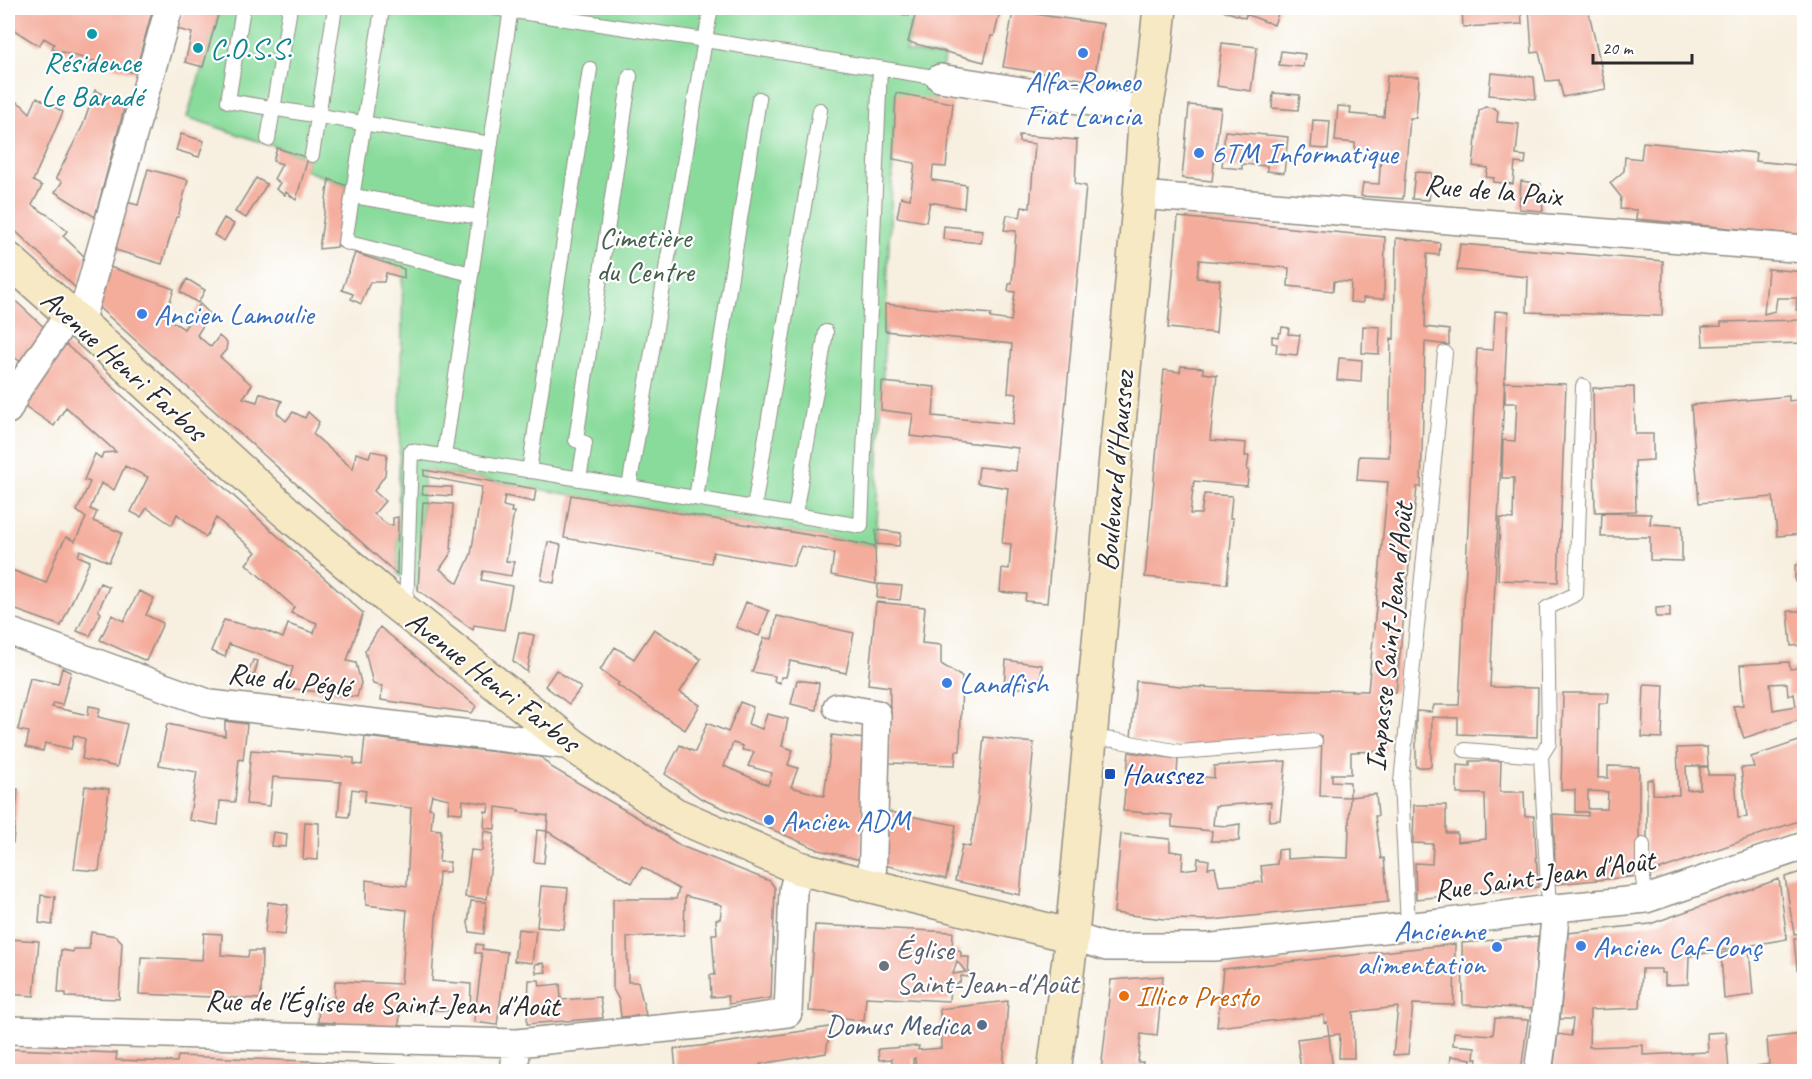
<svg xmlns="http://www.w3.org/2000/svg" width="1812" height="1079" viewBox="0 0 1812 1079" font-family="Caveat,sans-serif">
<style>
.green{fill:#89db9b;stroke:#5a8363;stroke-width:1.5}
.building{fill:#f4ac9b;fill-rule:evenodd}
.lines{fill:none;stroke-linecap:round;stroke-linejoin:round}
.lane-casing{stroke:#918d85;stroke-width:16}
.street-casing{stroke:#918d85;stroke-width:30}
.secondary-casing{stroke:#918d85;stroke-width:36}
.lane{stroke:#fff;stroke-width:14}
.street{stroke:#fff;stroke-width:27}
.secondary{stroke:#f7e9c3;stroke-width:33}
.culture-dot{fill:#0f9aa8;stroke:#fff;stroke-width:2}
.shop-dot{fill:#3f7fe0;stroke:#fff;stroke-width:2}
.transit-dot{fill:#1a4fb4;stroke:#fff;stroke-width:2}
.worship-dot{fill:#6b7280;stroke:#fff;stroke-width:2}
.food-dot{fill:#e8710a;stroke:#fff;stroke-width:2}
.service-dot{fill:#5c6f8a;stroke:#fff;stroke-width:2}
.labels{text-anchor:middle;stroke-width:4.5;stroke-linejoin:round;paint-order:stroke}
.culture-label{font-size:30px;fill:#0d838f;stroke:#fff;text-anchor:start}
.shop-label{font-size:30px;fill:#366cbe;stroke:#fff;text-anchor:start}
.street-label{font-size:30px;fill:#2b2b2b;stroke:#fff}
.park-label{font-size:30px;fill:#47604d;stroke:#fff}
.transit-label{font-size:30px;fill:#164399;stroke:#fff;text-anchor:start}
.worship-label{font-size:30px;fill:#5b616d;stroke:#fff;text-anchor:start}
.food-label{font-size:30px;fill:#c56008;stroke:#fff;text-anchor:start}
.service-label{font-size:30px;fill:#4e5e75;stroke:#fff;text-anchor:end}
</style>
<rect width="100%" height="100%" fill="#fff"/>
<filter id="ink" filterUnits="userSpaceOnUse"><feTurbulence type="fractalNoise" baseFrequency=".0167" numOctaves="2"/><feDisplacementMap in="SourceGraphic" scale="12" xChannelSelector="R" yChannelSelector="G"/><feConvolveMatrix kernelMatrix="1 2 1 2 8 2 1 2 1" color-interpolation-filters="sRGB"/></filter>
<filter id="wash" filterUnits="userSpaceOnUse"><feTurbulence type="fractalNoise" baseFrequency=".008" numOctaves="4" result="noise"/><feDisplacementMap in="SourceGraphic" scale="24" xChannelSelector="R" yChannelSelector="G"/><feGaussianBlur stdDeviation="1.35" result="paint"/><feColorMatrix in="noise" values="0 0 0 0 0 0 0 0 0 0 0 0 0 0 0 0 0 1.4 0 .05"/><feComposite in="paint" operator="in"/></filter>
<g filter="url(#wash)">
<rect width="100%" height="100%" fill="#f7efdf"/>
<path class="green" d="M220,8H916L905,51L944,57L936,101L896,94L875,546L424,470L418,590L397,574L403,269L337,247L347,186L305,170L308,158L187,117Z"/>
<g id="blocks">
<path class="building" d="M8,8H153L135,73L52,49L54,44L44,38L39,46L8,26Z
M184,8H220L203,67L185,62L192,33L177,29Z
M880,8H911L909,16Z
M917,8H1001L994,36H991L984,62L908,42Z
M1223,8H1280L1274,25L1246,14L1245,18L1222,10Z
M1462,8H1521L1522,24L1463,27Z
M1529,8H1588L1606,89L1563,97L1559,80L1546,81L1539,52L1532,53Z
M1013,11L1103,24L1094,81L1003,67Z
M1222,43L1257,47L1251,91L1217,86Z
M1281,51L1305,54L1303,67L1279,65Z
M1491,73L1534,77L1536,99L1489,95Z
M1387,75L1419,77L1416,118H1410L1403,199L1361,196L1363,183L1379,184L1381,154L1355,152V143L1335,141L1338,106L1351,107L1350,114L1384,117Z
M95,90L125,105L95,217L55,192L62,182L56,178L83,125Z
M896,93L953,103L946,167L933,166L932,180L966,185L964,208L930,202L926,222L897,217L901,197L910,199L915,163L893,159Z
M1273,93L1300,95L1298,110L1272,108Z
M1803,96H1804V235L1636,219L1637,210L1620,209L1621,197L1610,183L1624,171L1625,157L1641,159L1643,142L1756,153L1755,161L1796,165Z
M8,97L22,105L30,113L37,97L63,112L33,181L42,186L32,205L51,217L67,231L63,236L86,258L77,289L8,224V145L15,134L8,129Z
M1189,105L1221,108L1212,181L1182,178Z
M1485,107L1494,108L1498,111L1497,122L1519,124L1516,155L1526,156L1525,164L1515,163L1513,184L1493,182L1494,178L1486,177L1488,168L1473,166L1479,111Z
M1313,120L1330,121L1328,149L1311,148Z
M1225,131L1288,137L1284,173L1267,171V166L1242,164V169L1222,167Z
M181,134L204,141L199,157L176,150Z
M1019,135L1077,140L1075,184L1086,186L1047,603L1025,601L1026,594L1000,592L1002,568L1009,569L1011,544L1002,543L1008,488L977,483L979,467L1016,471L1018,448L910,436L913,414L881,410L882,382L935,387L933,416L1013,424L1017,394L1008,393L1012,344L885,331V304L991,314L990,318L1011,321L1015,292L1008,291L1009,284H1012L1016,231L1004,230L1007,215L1020,217L1022,207L1030,208L1035,144L1019,142Z
M277,148L308,158L296,200L286,192L285,195L276,189L280,183L274,179L282,164L273,161Z
M148,169L188,180L178,217H176L162,264L112,249L126,202L138,205Z
M1415,172L1432,173L1429,200L1412,199Z
M256,178L267,184L246,218L235,212Z
M329,179L347,186L337,247L319,249Z
M1521,181L1541,184L1543,211L1519,209Z
M1178,217L1385,237L1384,299L1363,298V303L1350,302L1351,282L1334,281L1333,291L1288,286L1289,268L1199,260L1197,278L1220,280L1216,333L1168,328Z
M224,218L234,224L224,241L214,235Z
M944,226L983,230L981,243L943,239Z
M1396,238L1440,243L1439,255L1427,254L1425,327L1449,330V345L1425,342L1421,487H1417L1396,692H1385L1383,729L1386,751L1351,752V774H1332V781L1350,782V797L1320,796L1322,736L1177,747L1131,738L1136,681L1180,686L1219,688L1368,691L1388,482L1357,480L1359,456L1389,457L1391,338L1394,339Z
M1460,244L1663,261L1662,316L1527,312L1528,277L1457,270Z
M355,253L404,269V278L386,273L384,282H370L361,304L351,299L353,294L342,290Z
M107,266L174,289L165,317L184,329L200,304L210,314L197,335L211,347L219,336L227,343L226,350L220,357L252,385L243,398L257,402L260,393L282,401L277,413L286,421L293,412L305,418L308,412L319,422L313,434L353,469L356,453L369,457L371,451L387,454L385,475L374,491L385,501L374,514L388,525H393V518L398,517L397,574L96,305Z
M1768,269L1804,272V309L1796,310L1797,298H1777L1775,311L1764,314Z
M187,279L205,290L198,303L180,292Z
M8,294L47,330L24,364L8,353Z
M1495,311L1508,312L1490,687L1538,688L1537,737L1458,734V718L1432,717L1431,767H1416V711L1432,712L1434,705H1459L1477,349L1493,350Z
M1801,314H1804V343L1703,346L1702,327L1721,326V322L1801,320Z
M1363,326L1380,327L1379,354L1362,353Z
M1282,327L1289,328L1288,334L1300,335L1297,355L1276,353L1277,344L1272,343V336L1278,337L1279,333H1281Z
M62,341L363,613L347,661L356,663L361,683L357,697L296,689H286L293,667L229,644L225,657L211,651L224,620L264,630L283,638L288,624L314,633L317,623L291,613L294,607L246,564L256,552L216,518L206,537L177,514L172,525L147,508L141,517L131,512L148,477L125,466L114,490L101,483L90,509L97,512L93,521L122,533L109,562L80,550L78,556L90,561L61,626L8,607V555L13,557L9,569L46,583L56,556L66,537L75,541L86,518L77,511L90,482L84,480L95,454L101,458L103,453L116,452L66,407L54,426L22,404Z
M1339,358L1362,360L1361,382L1337,380Z
M1181,366L1203,368V373L1217,375L1210,440L1246,443L1245,456H1249L1247,470H1249L1247,486L1194,481L1190,514H1201L1204,494L1232,496L1230,518H1233L1227,584L1145,577L1164,370L1180,372Z
M1505,382L1566,384L1558,582L1498,580L1500,518L1513,519L1514,478H1502L1503,440L1515,441L1517,403H1505Z
M1634,387L1635,434H1653V460L1635,461L1636,511L1595,512L1593,388Z
M1789,396V401L1804,399V534L1777,536L1773,497L1699,503L1691,405Z
M424,470L536,489L534,502L505,496L503,506L512,508L511,512H514L506,561L514,562L511,576L483,571L481,580L512,586L504,630L474,625L473,630L418,590L423,502L453,504L451,553L440,569L458,583L471,554L482,487L424,476Z
M423,486L452,487V496L422,494Z
M571,495L875,546L876,584L831,575L834,553L801,546L793,566L713,552L711,563L564,538Z
M1602,513L1651,514L1650,524L1682,526V561L1650,560V537H1601Z
M876,530L901,533L899,546L876,544Z
M548,542L561,545L554,583L541,580Z
M1795,565H1804V582H1795Z
M100,583L109,587L98,611L101,613L90,636L77,631Z
M878,584L902,586L900,600L877,598Z
M139,591L154,598L146,615L163,623L146,661L100,640L112,615L124,621Z
M746,602L769,611L759,636L736,627Z
M876,602L925,607L922,643L941,645V664L962,677L960,751H956L955,765L889,763L890,687L868,684Z
M1670,607V617H1656V608Z
M1788,611H1804V645L1791,646Z
M777,616L854,633L846,673L790,661L786,677H781L780,683L774,681L775,676L752,672L764,638L772,639Z
M380,627L476,706L472,713L381,700L382,686L373,684L365,651Z
M654,629L701,659L680,692L700,705L685,730L617,685L619,683L600,670L615,647L634,659Z
M519,632L534,635L527,672L513,661Z
M253,660L258,661L254,676L248,674Z
M1006,660L1042,665L1040,689L1004,687Z
M1789,662L1790,669L1804,667V819L1647,874V780L1653,779V794L1679,795L1677,748L1707,747L1708,766H1686L1687,790L1700,789V767H1708V775H1735L1738,818L1747,817L1741,768L1754,767L1751,757L1802,740L1799,720L1744,738L1733,706L1743,705L1740,665ZM1787,683L1788,696L1794,694L1796,706L1773,710L1770,684Z
M62,668L71,672L62,705L54,703L52,707L88,715L89,706L100,708L98,717L127,724L117,767L82,759L85,739L74,735L71,749L45,743L43,751L26,747L29,732L18,730L30,678L58,684Z
M556,670L581,688L569,704L545,686Z
M797,680L819,683L816,710L791,704Z
M1644,684L1664,685L1662,738L1642,737Z
M1563,693H1609L1608,703H1599L1598,778H1608V766L1639,767V876L1556,884L1553,814L1588,816V812H1575V790H1561ZM1588,791L1608,792L1607,809H1588Z
M740,702L753,707L748,724L762,729L767,714L788,719L782,746L793,750L788,765L798,768L791,787L824,796L832,735L865,739L861,860L819,850L702,799L665,774L680,745L695,752L707,723L728,732ZM733,743L743,746L742,750L754,752L748,766L772,773L768,785L724,766Z
M225,721L247,724L243,760L239,759L235,802L220,801L218,825L189,820L197,772L159,765L167,724L225,736Z
M365,737L541,757L551,767L640,819L681,846L770,881L775,888L771,998L729,1004L728,996L711,997L710,975H715L712,934H717L716,919H720L722,905L685,896L684,935L627,937L628,982H638L646,1015L621,1017L619,1000L613,989V899H676L679,889L642,867L632,883L547,831L544,863L534,862L537,830L547,831L548,816L518,812L519,810L496,807L495,829L484,828L485,811L488,812L489,804L463,800L462,813L448,812L449,799L432,795L429,808L433,809L431,829L441,830L439,862H450L449,872H439L432,981L471,984L470,1012L400,1008L399,1029L333,1026L334,1023L318,1022L319,998L334,999L335,981L401,984L407,910L366,905V880L407,886L411,808L364,802L366,791L352,789L349,817L338,816L341,782L273,777L270,806L246,804L251,750L354,758V764L362,765Z
M984,737L1034,743L1020,895L955,881L962,845L970,847L976,815Z
M1129,752L1178,759L1177,774L1214,778V766L1286,761L1280,820L1269,821L1271,802L1215,806L1213,825L1227,826L1240,824L1239,841H1211L1212,831L1172,827V815L1123,811Z
M1470,761H1501L1500,792H1524L1525,816H1534L1538,887L1416,899L1415,863L1432,864L1433,844L1413,843L1414,805H1446V833H1457V842L1486,839L1485,794H1457V765L1470,766Z
M85,786L109,789L99,871L74,869Z
M8,788L18,789L13,843H8Z
M1376,794L1378,816H1375L1381,859L1384,858L1388,902L1212,920L1164,919L1114,913L1121,834L1170,839V851L1183,853L1182,870L1197,868L1198,858L1209,860L1208,868L1215,867L1219,886L1263,882L1261,866L1277,864L1278,850L1287,849V859L1318,857L1348,858L1350,797Z
M885,811L956,825L946,879L883,865Z
M305,822L319,823L318,860L303,859Z
M484,831L494,833L487,899L465,897L471,850L482,851Z
M273,832L287,834L286,847L271,846Z
M1804,871V933L1794,934L1785,877Z
M1779,879L1787,939L1689,956L1688,984L1665,985V973H1661V969H1642L1640,1008L1590,1010L1589,1047L1643,1045V1055L1708,1052L1707,1033L1726,1032L1729,1071H1553L1558,1034L1571,1036L1573,1019H1560L1568,933L1650,924Z
M541,886L568,888L564,929L537,927Z
M41,895L55,897L52,925L39,923Z
M471,901L486,902L484,934L470,932L468,923Z
M268,902L288,905L285,935L265,933Z
M815,925L953,932L952,950H959L961,953V957H969L968,977L961,976L960,982L956,984H950L949,1001L866,997L864,1021L838,1017L839,1013L809,1011ZM957,961L966,972L953,974Z
M518,929L536,931L532,963L514,961Z
M91,932L116,936L122,942L119,999L66,997V993H58L61,950L73,952L74,949H89Z
M204,933L222,934L221,955L248,957L249,951H262L261,999L139,994L141,957L202,960Z
M1538,936L1533,1009L1463,1005L1462,943Z
M1804,938V970H1797L1794,939Z
M8,939L39,941L34,996L8,994Z
M476,944L483,945L482,949L507,952L497,1025L474,1022L482,959L481,953H475Z
M1455,944L1454,1005L1413,1004L1408,1054L1393,1055L1398,1007L1353,1012L1354,1058H1339L1340,1034L1329,1035L1327,1022L1324,1023V1015L1217,1027L1223,969Z
M1749,948L1753,995L1724,999L1721,953Z
M544,963L546,972L536,973L535,964Z
M1163,976L1157,1036L1141,1034L1138,1062H1143L1142,1066L1145,1067L1144,1071H1101L1111,980Z
M529,980H539L540,986L560,984L561,1000L600,997L603,1018L527,1024Z
M1008,1001L1003,1071H916L915,1058L913,1059V1071H892V1059L879,1060L878,1049L919,1046L918,1050L941,1048L940,1009Z
M1495,1018L1528,1020L1521,1071H1481L1482,1068L1476,1066L1478,1059H1474L1475,1047L1453,1045L1454,1032L1493,1035Z
M830,1027L826,1053L760,1064L761,1071H676L674,1049L717,1044Z
M1802,1034L1804,1070L1757,1071V1066L1769,1064L1767,1038Z
M1329,1035L1333,1071H1301L1297,1039Z
M8,1049L117,1053L116,1060L177,1062L178,1056L434,1066V1071H8Z
M1451,1056L1471,1059L1470,1069L1450,1066Z"/>
</g>
</g>
<g filter="url(#ink)">
<use href="#blocks" fill-opacity="0" stroke="#918d85" stroke-width="1.5"/>
<g class="lines">
<g class="lane-casing">
<path id="lane" d="M243,8L228,101L491,144
M388,8L382,10L345,242L471,274
M711,8L705,40L940,78
M268,139L290,8
M312,155L335,8
M353,196L479,217
M444,456L511,8
M529,471L590,69
M579,479L585,443L576,440L630,76
M629,487L861,526L880,68
M696,498L759,99
M754,508L820,110
M795,514L826,332
M406,610L411,451L629,487L705,40L494,8
M1091,738L1114,740L1180,752L1315,741
M1465,750L1541,756L1549,910
M1541,756L1549,743L1547,608L1576,594L1583,386
M1643,845V879L1646,899
M1408,926L1401,782L1445,353"/>
</g>
<g class="street-casing">
<path id="street" d="M940,78L1110,105L1146,109
M1140,195L1804,249
M80,323L169,8
M8,410L18,389L69,314
M8,631L211,704L574,746
M837,707L877,714L872,885
M1072,936L1106,947H1213L1442,923L1556,908L1646,899L1804,846
M8,1030L517,1043L718,1023L788,1013L793,890L799,868
M514,1072L517,1043
M1538,1072L1545,1022L1556,908"/>
</g>
<g class="secondary-casing">
<path id="secondary" d="M8,259L80,323L285,511L387,597L574,746L674,814L799,868L1072,936
M1054,1072L1072,936L1140,195L1146,109L1154,65L1160,8"/>
</g>
<use href="#lane" class="lane"/>
<use href="#street" class="street"/>
<use href="#secondary" class="secondary"/>
</g>
</g>
<g class="culture-dot">
<circle cx="92" cy="34" r="6"/>
<circle cx="198" cy="48" r="6"/>
</g>
<g class="shop-dot">
<circle cx="1083" cy="53" r="6"/>
<circle cx="1199" cy="153" r="6"/>
<circle cx="142" cy="314" r="6"/>
<circle cx="947" cy="683" r="6"/>
<circle cx="769" cy="820" r="6"/>
<circle cx="1581" cy="946" r="6"/>
<circle cx="1497" cy="947" r="6"/>
</g>
<rect class="transit-dot" x="1104" y="768" width="12" height="12" rx="3"/>
<circle class="worship-dot" cx="884" cy="966" r="6"/>
<circle class="food-dot" cx="1124" cy="996" r="6"/>
<circle class="service-dot" cx="982" cy="1025" r="6"/>
<g class="labels">
<g class="culture-label">
<text x="210" y="58">C.O.S.S.</text>
<text x="92" y="72" text-anchor="middle">Résidence<tspan x="92" dy="34">Le Baradé</tspan></text>
</g>
<g class="shop-label">
<text x="1083" y="91" text-anchor="middle">Alfa-Romeo<tspan x="1083" dy="34">Fiat Lancia</tspan></text>
<text x="1211" y="163">6TM Informatique</text>
<text x="154" y="324">Ancien Lamoulie</text>
<text x="959" y="693">Landfish</text>
<text x="781" y="830">Ancien ADM</text>
<text x="1485" y="940" text-anchor="end">Ancienne<tspan x="1485" dy="34">alimentation</tspan></text>
<text x="1593" y="956">Ancien Caf-Conç</text>
</g>
<g class="street-label">
<text transform="translate(1493 190) rotate(5)" y="10">Rue de la Paix</text>
<text transform="translate(124 365) rotate(42)" y="10">Avenue Henri Farbos</text>
<text transform="translate(1115 471) rotate(-85)" y="10">Boulevard d'Haussez</text>
<text transform="translate(1389 637) rotate(-84)" y="10">Impasse Saint-Jean d'Août</text>
<text transform="translate(289 680) rotate(7)" y="10">Rue du Péglé</text>
<text transform="translate(493 681) rotate(38)" y="10">Avenue Henri Farbos</text>
<text transform="translate(1544 875) rotate(-8)" y="10">Rue Saint-Jean d'Août</text>
<text transform="translate(382 1003) rotate(1)" y="10">Rue de l'Église de Saint-Jean d'Août</text>
</g>
<g class="park-label">
<text x="645" y="247">Cimetière<tspan x="645" dy="34">du Centre</tspan></text>
</g>
<g class="transit-label">
<text x="1122" y="784">Haussez</text>
</g>
<g class="worship-label">
<text x="896" y="959">Église<tspan x="896" dy="34">Saint-Jean-d'Août</tspan></text>
</g>
<g class="food-label">
<text x="1136" y="1006">Illico Presto</text>
</g>
<g class="service-label">
<text x="970" y="1035">Domus Medica</text>
</g>
</g>
<rect width="1812" height="1079" fill="none" stroke="#fff" stroke-width="30"/>
<path d="M1593 54v9h99v-9" fill="none" stroke="#2b2b2b" stroke-width="3"/>
<text x="1602" y="54" font-size="18" fill="#2b2b2b" stroke="#ffffff" stroke-width="4.5" paint-order="stroke">20 m</text>
</svg>
